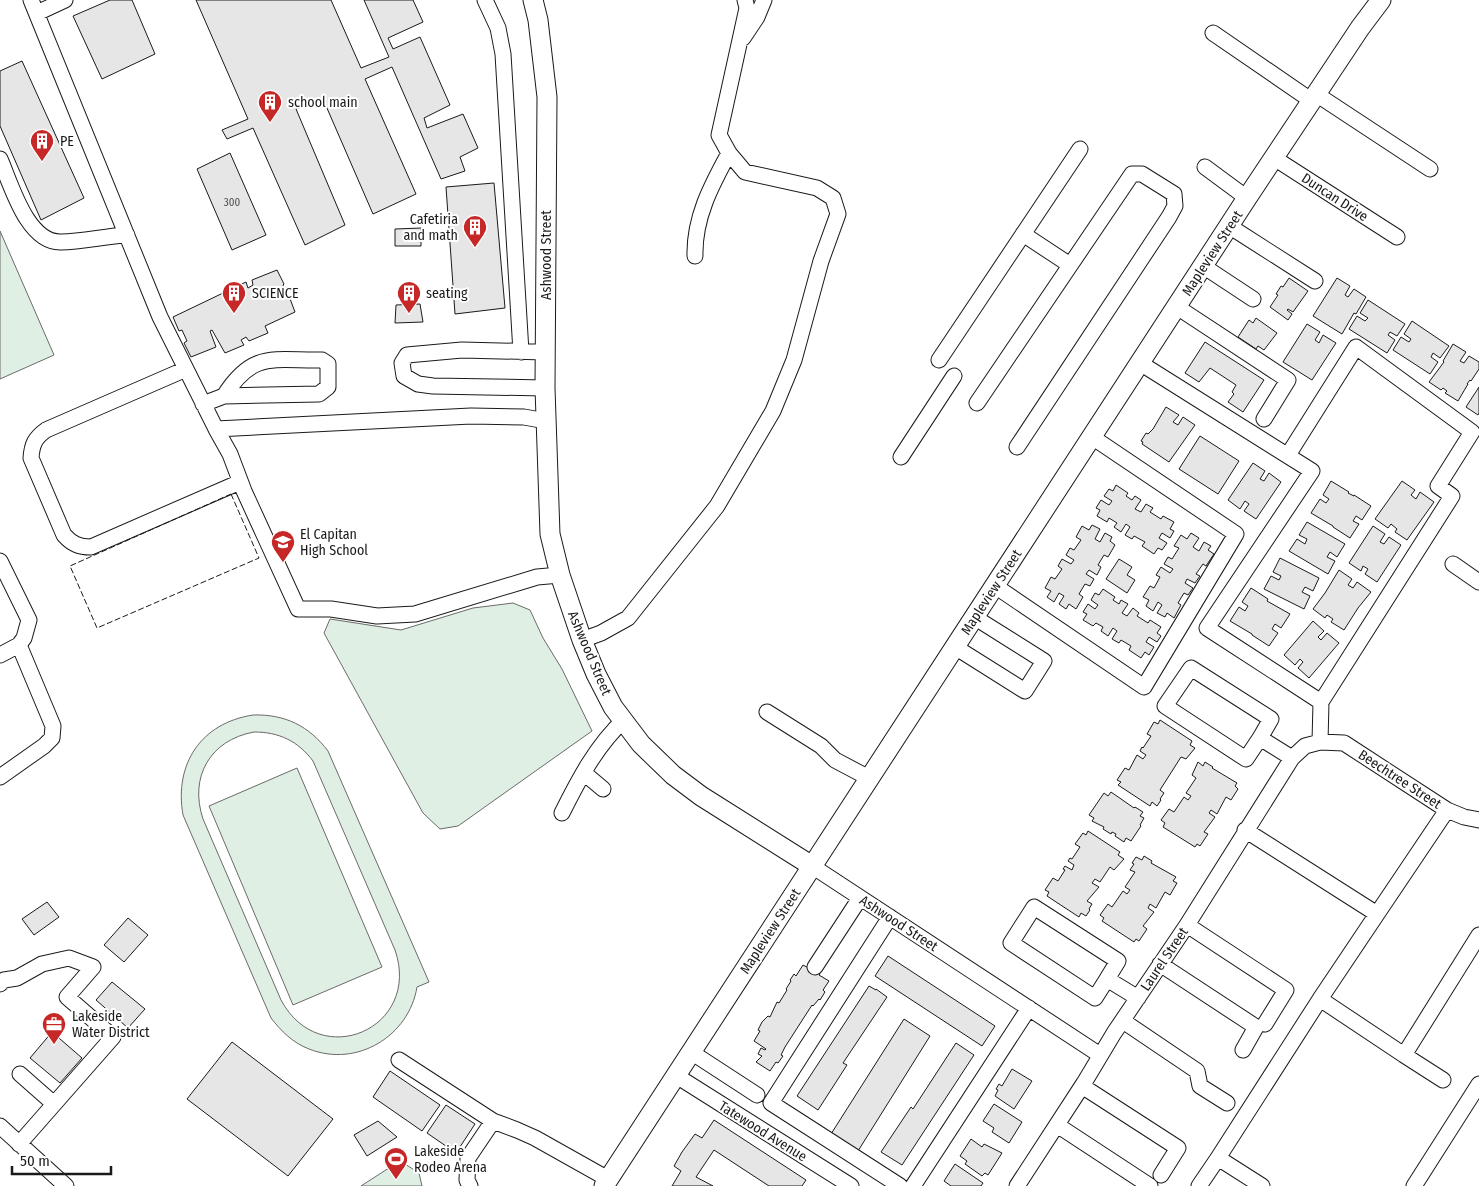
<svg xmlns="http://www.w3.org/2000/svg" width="1479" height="1186" viewBox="0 0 1479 1186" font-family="'Fira Sans Condensed',sans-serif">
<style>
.green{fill:#e0efe3;stroke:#6a6a6a;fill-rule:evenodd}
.building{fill:#e6e6e6;stroke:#1a1a1a}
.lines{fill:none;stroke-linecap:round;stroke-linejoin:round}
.minor-casing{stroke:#1a1a1a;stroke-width:17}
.major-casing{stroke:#1a1a1a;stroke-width:21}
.minor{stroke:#fff;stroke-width:15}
.major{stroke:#fff;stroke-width:19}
.fence{stroke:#1a1a1a;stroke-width:1;stroke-dasharray:6 2.5;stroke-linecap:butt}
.labels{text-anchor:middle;stroke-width:4;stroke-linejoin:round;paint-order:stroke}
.number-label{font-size:11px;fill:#4d4d4d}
.poi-label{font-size:14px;fill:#1a1a1a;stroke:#fff;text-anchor:start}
.street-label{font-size:14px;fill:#1a1a1a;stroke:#fff}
</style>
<rect width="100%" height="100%" fill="#fff"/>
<path class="green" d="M0,231L54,355L0,379Z
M513,603L530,610L543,638L562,669L592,731L458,826L440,829L423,813L324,633L330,619L401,630L473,608Z
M253,715C285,714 309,726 328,751L429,982L417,987C409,1036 357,1068 309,1049C293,1043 281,1031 271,1018L183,815C174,764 201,723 253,715ZM254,732C279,732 298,741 313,761L395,950C422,1028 320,1073 281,1000L203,819C189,777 210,740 254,732Z
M297,768L382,967L293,1005L209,806Z
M405,1164L419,1173L422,1186H361L392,1166Z"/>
<path class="building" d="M110,0H132L155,54L102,79L73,16Z
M196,0H331L361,68L389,57L364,0H413L423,22L388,38L393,49L420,37L450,105L424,118L427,128L463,114L478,148L460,157L465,171L441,179L392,67L365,79L416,194L373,214L323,99L296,109L345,225L305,245L253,128L227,139L222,130L248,119Z
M22,61L84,198L41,220L0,126V71Z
M230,153L266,235L232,250L197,169Z
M494,183L505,308L455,314L446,187Z
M421,228V246H395V229Z
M277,270L284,284L283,285L287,297L289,296L295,312L265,326L268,333L249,341L246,337L241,340L244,345L225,353L212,330L210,331L216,347L191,357L184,343L187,341L182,330L179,331L173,317L246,282L248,288L253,285L252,280Z
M1289,278L1308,291L1293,312L1288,309L1287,310L1292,314L1288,320L1270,307L1278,295L1276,294L1281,286L1283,287Z
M1337,278L1350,286L1345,295L1348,297L1354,289L1366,297L1356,314L1354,313L1342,334L1313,316Z
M1368,300L1405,324L1397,336L1390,332L1388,335L1395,340L1387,353L1349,329L1357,316L1365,321L1368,318L1360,313Z
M420,304L423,322L395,323L396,305Z
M1256,318L1277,333L1264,350L1258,346L1256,349L1238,337L1249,320L1253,323Z
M1412,321L1449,346L1440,358L1433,353L1431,357L1438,362L1430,374L1393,350L1401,337L1409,342L1411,339L1404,334Z
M1307,324L1320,332L1315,340L1319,343L1323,335L1336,343L1312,380L1283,362Z
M1205,342L1264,380L1243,412L1228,402L1234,394L1232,392L1236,385L1210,368L1199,382L1185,373Z
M1453,344L1466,352L1460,361L1464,363L1469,356L1479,362V369L1471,381L1470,380L1467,384H1468L1458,401L1445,393L1447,391L1443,388L1441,390L1429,382L1444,362L1443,361Z
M1479,387V413L1478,415L1466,407Z
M1166,407L1179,415L1173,422L1178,425L1183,417L1195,425L1169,462L1142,444L1143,442L1141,441L1146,433L1148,434L1153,429Z
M1200,436L1239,461L1218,494L1179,469Z
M1253,463L1265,471L1260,479L1264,481L1269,473L1281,482L1256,519L1244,511L1249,504L1245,501L1240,509L1228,500Z
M1331,481L1349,492L1348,493L1354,496V495L1371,506L1362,520L1356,516L1353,521L1359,524L1350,538L1333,527V526L1311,513L1320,499L1326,503L1329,499L1323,495Z
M1402,481L1415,490L1411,495L1416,499L1420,492L1434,502L1407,540L1395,532L1397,529L1391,524L1388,528L1375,519Z
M1116,485L1128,493L1126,496L1132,500L1135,496L1141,500L1135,509L1141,512L1146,504L1153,508L1150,512L1161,519L1163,516L1174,522L1170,529L1174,531L1170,538L1162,533L1159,538L1167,543L1162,550L1158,548L1154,554L1142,546L1145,542L1134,536L1132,539L1125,535L1130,527L1126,524L1121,532L1114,527L1117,523L1109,518L1107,522L1097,516L1100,510L1096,508L1101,500L1109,505L1112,501L1104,496L1109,489L1113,491Z
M1307,522L1345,544L1337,557L1330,552L1327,557L1335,561L1328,574L1289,551L1297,539L1305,544L1307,539L1299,535Z
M1092,525L1100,529L1095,539L1100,542L1105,533L1112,537L1110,541L1115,545L1108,557L1104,555L1098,565L1101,567L1097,575L1089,570L1086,574L1094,579L1090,586L1085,584L1079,594L1083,597L1076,609L1069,604L1066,609L1059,604L1064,596L1059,593L1054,602L1047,597L1051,591L1045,588L1051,577L1055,579L1062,569L1058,566L1062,559L1071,564L1074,560L1066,555L1070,548L1074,550L1081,540L1076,537L1082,526L1089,530Z
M1373,526L1385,534L1380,542L1384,544L1389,537L1401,545L1377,582L1365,574L1368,569L1363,566L1361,571L1349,563Z
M1191,533L1199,538L1193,547L1199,551L1204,542L1211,546L1208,550L1214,554L1206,566L1203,564L1196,574L1200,576L1195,583L1187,579L1185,583L1193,588L1188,595L1184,593L1178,603L1181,605L1174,618L1167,613L1165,617L1157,613L1162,605L1158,602L1153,611L1146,606L1149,600L1143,597L1150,586L1154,588L1160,577L1156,575L1161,567L1170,573L1173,569L1164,564L1168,557L1172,559L1179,548L1174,546L1181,535L1187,539Z
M1280,558L1319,578L1313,591L1305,587L1302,592L1310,596L1304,609L1264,589L1271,576L1279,580L1281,576L1273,572Z
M1119,559L1132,567L1127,575L1135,580L1127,593L1106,579Z
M1339,570L1352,579L1348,585L1353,588L1357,582L1371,592L1358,608L1344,630L1331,622L1333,619L1327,615L1325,618L1313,609L1325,593Z
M1251,588L1268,599L1267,601L1290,614L1281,628L1275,624L1272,629L1278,633L1269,646L1252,635V634L1230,621L1239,607L1245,611L1248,606L1242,602Z
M1103,589L1115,597L1113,600L1119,604L1121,600L1128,604L1122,613L1127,616L1133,608L1139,613L1137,616L1148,623L1150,620L1161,627L1157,633L1161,636L1157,642L1149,637L1146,642L1154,647L1149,655L1145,652L1141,658L1129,650L1131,646L1121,640L1119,643L1112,639L1117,631L1113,628L1108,636L1101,631L1103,627L1096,623L1093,626L1083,620L1087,614L1083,612L1088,604L1095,609L1098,605L1091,600L1095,593L1099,595Z
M1313,621L1324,631L1318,637L1321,640L1327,633L1339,643L1309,678L1298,668L1303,662L1300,659L1295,665L1284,655Z
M1160,720L1192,741L1190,745L1195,748L1186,759L1181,757L1160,790L1164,793L1160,799L1161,800L1157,806L1152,802L1150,806L1118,785L1121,782L1117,780L1125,768L1129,770L1137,755L1143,759L1146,755L1140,751L1142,747L1143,748L1151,736L1147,734L1154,722L1158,724Z
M1198,762L1203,766L1205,762L1213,767L1212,768L1237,783L1235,786L1238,789L1231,800L1226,797L1217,814L1211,810L1209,813L1215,817L1204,832L1208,834L1200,846L1197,844L1195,847L1163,827L1165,823L1161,820L1169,809L1174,812L1184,797L1188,800L1191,796L1186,793L1196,778L1192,775Z
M1111,792L1134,808L1135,807L1143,812L1140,816L1144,818L1140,825L1141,826L1131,841L1126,838L1124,842L1115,836L1116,834L1112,832L1111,834L1103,829L1104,827L1092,821L1094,818L1089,815L1104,793L1108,796Z
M1088,831L1120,852L1118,855L1124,859L1114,870L1110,867L1100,882L1095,879L1092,883L1099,887L1087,901L1092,904L1089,909L1090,910L1086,916L1081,913L1079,917L1047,896L1049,892L1045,890L1053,878L1058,881L1065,870L1063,869L1065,866L1072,870L1074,865L1068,861L1070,858L1072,859L1080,847L1075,844L1083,833L1086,835Z
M1144,856L1152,861L1151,863L1176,877L1173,881L1177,883L1170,895L1165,892L1156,908L1150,904L1148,908L1154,912L1143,926L1147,929L1139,941L1136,939L1134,942L1102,921L1104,918L1100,915L1108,904L1112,907L1123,891L1127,894L1130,890L1125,887L1135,872L1130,870L1134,864L1132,863L1136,857L1142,860Z
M47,902L59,917L34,935L22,919Z
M128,918L148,935L124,962L104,945Z
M888,956L995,1026L982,1046L875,976Z
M803,965L820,974L819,975L829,981L823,990L825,992L820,1000L819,999L813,1006L812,1005L785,1047L781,1055L783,1056L778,1063L776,1062L770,1071L756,1062L762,1056L758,1054L761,1048L765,1050L766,1049L754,1041L760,1031L758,1030L762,1022L768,1016L770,1017L777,1002L779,1003L787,990L786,989L791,981L790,980L794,974L796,976Z
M112,982L145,1009L128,1028L96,1000Z
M869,986L876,990V989L887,997L843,1063L847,1065L818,1110L797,1096Z
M904,1019L930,1036L858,1151L831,1134Z
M52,1032L82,1058L60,1083L30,1058Z
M232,1042L333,1119L288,1176L187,1099Z
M956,1043L974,1055L902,1165L881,1152L911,1107L913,1109Z
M1012,1069L1032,1081L1014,1109L995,1096L998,1090L996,1089L999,1084L1002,1086Z
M390,1071L440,1105L422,1131L373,1097Z
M994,1104L1022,1122L1009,1143L992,1132L994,1128L983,1121Z
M446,1105L475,1124L456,1153L427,1133Z
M714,1120L806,1180L802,1186H769L714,1150L696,1177L713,1186H672L681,1171L674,1166L682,1152L695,1134L702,1138Z
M378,1121L397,1137L367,1156L354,1135Z
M971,1139L982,1147L984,1144L1002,1153L988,1175L985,1173L982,1176L965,1164L967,1161L960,1156Z
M955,1164L983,1183L981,1186H951L944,1181Z"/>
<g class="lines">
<g class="minor-casing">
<path id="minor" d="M31,0L160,317L216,429L230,454L244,491L298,609H331L377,616L415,614L537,577L560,575
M485,0L498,28L503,54L521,352
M37,13L65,0
M1213,33L1312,101
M743,38L757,17L764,0
M1316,94L1430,169
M1274,158L1397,237
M0,159C11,184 27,243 61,242C83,242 105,236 127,235
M1205,167L1247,198
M1229,226L1315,281
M1023,234L1070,265
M695,256C694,218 711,186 729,153
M1203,266L1253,299
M1177,307L1288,380L1264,419
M939,360L1080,149
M1140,363L1312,471L1207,628L1321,702L1320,742
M186,369L46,430C35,438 32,444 31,458L64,535C72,544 79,547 91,547L240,482
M545,388L433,386L418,384L404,376L402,363L407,355L462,350L545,352
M977,403L1132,174H1142L1174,194L1175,206L1169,217L1017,447
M203,404L224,396L319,394L328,387V364L322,360C274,361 253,350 224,396
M216,429L471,416L524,417L546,421
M1288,455L1356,347L1472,432L1438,486L1452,496L1321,702
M901,457L954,376
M0,561L29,620L24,638L19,645L53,726L52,738L44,746L0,777
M1453,564L1479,582
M995,586L1144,687L1236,534L1092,437
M582,640L601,633L628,618L717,506L773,411L794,360L821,261L838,214L833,198L817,188L745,172L729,153L719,135L747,8L745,0
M955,647L1025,691L1044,661L974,617
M0,655L19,645
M767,712L821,746L835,760L869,778
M1260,738L1246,759L1165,706L1191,668L1271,719L1260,738L1292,758
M584,773L603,789
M562,813C578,781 596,746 624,720
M1245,830L1377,914L1447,810
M812,866L1100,1055
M1377,914L1320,999L1404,1055L1479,935
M890,917L771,1103L900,1186
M1187,925L1286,990L1265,1024
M1160,964L1256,1027L1243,1050
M815,967L860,898
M1107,979L1095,998L1011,943L1034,907L1118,961L1107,979L1138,998
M0,984L4,980L17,978L42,964L69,958L93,967L67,997L113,1037L19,1144
M1123,1021L1197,1071L1200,1086L1227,1103
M691,1052L757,1095
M1404,1055L1443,1080
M399,1060L493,1121L517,1130L535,1138L608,1179
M20,1074L54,1104
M675,1075L851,1186
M1082,1086L1178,1148L1161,1175
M1057,1125L1150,1186
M0,1126L66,1186
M1218,1158L1320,999
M470,1186L467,1180L468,1158L493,1121
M913,1186L1029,1008
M1017,1186L1084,1083L1114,1033L1187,925L1292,758L1305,746L1320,742L1344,743L1447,810L1464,817L1479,820
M1199,1186L1218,1158L1262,1186
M1414,1186L1479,1084"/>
</g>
<g class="major-casing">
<path id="major" d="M533,0L538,20L547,97L545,388L550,534L560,575L582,640L596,674L613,707L641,744L673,775L701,796L812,866
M604,1186L1247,198L1360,28L1381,0"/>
</g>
<use href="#minor" class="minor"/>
<use href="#major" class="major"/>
<path class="fence" d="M231,494L259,558L97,628L70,566Z"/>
</g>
<defs>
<g id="building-pin" transform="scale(1.25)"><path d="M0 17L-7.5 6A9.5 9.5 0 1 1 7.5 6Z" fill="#c62828" stroke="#fff"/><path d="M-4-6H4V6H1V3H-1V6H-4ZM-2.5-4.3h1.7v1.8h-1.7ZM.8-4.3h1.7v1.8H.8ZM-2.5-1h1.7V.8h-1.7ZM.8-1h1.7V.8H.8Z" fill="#fff"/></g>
<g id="school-pin" transform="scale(1.25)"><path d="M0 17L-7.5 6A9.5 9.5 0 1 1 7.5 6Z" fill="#c62828" stroke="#fff"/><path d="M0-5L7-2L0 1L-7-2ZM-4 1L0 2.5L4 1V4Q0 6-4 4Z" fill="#fff"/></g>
<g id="office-pin" transform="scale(1.25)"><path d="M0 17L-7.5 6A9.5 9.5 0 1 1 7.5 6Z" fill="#c62828" stroke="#fff"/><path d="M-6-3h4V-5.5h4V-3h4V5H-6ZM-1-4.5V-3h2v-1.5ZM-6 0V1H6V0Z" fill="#fff"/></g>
<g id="stadium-pin" transform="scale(1.25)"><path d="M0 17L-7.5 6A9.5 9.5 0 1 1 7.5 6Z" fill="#c62828" stroke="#fff"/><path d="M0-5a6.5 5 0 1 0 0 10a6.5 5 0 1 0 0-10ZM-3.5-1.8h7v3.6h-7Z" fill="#fff"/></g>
</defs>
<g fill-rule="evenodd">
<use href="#building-pin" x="270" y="102"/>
<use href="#building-pin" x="42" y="141"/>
<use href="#building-pin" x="475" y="227"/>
<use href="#building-pin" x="234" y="293"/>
<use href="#building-pin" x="409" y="293"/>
<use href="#school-pin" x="283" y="542"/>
<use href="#office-pin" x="54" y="1024"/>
<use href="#stadium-pin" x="396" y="1159"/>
</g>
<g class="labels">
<g class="number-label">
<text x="232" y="206">300</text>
</g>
<g class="poi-label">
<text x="288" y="107">school main</text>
<text x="60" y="146">PE</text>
<text x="458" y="224" text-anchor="end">Cafetiria<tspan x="458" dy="16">and math</tspan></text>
<text x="252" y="298">SCIENCE</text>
<text x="426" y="298">seating</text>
<text x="300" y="539">El Capitan<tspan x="300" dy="16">High School</tspan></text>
<text x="72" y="1021">Lakeside<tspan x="72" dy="16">Water District</tspan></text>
<text x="414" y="1156">Lakeside<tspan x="414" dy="16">Rodeo Arena</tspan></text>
</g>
<g class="street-label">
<text transform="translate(1335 197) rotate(33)" y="5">Duncan Drive</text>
<text transform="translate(1212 253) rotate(-57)" y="5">Mapleview Street</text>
<text transform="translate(546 255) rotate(-90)" y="5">Ashwood Street</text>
<text transform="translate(991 592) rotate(-57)" y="5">Mapleview Street</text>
<text transform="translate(590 653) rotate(67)" y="5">Ashwood Street</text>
<text transform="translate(1400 779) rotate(33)" y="5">Beechtree Street</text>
<text transform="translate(899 923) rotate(33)" y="5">Ashwood Street</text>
<text transform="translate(770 931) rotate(-57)" y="5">Mapleview Street</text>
<text transform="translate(1164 959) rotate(-56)" y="5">Laurel Street</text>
<text transform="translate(763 1131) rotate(32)" y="5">Tatewood Avenue</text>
</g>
</g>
<path d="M12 1166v8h99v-8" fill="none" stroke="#1a1a1a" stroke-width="2.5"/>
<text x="20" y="1166" font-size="15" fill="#1a1a1a" stroke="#ffffff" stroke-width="4" paint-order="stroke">50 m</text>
</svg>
